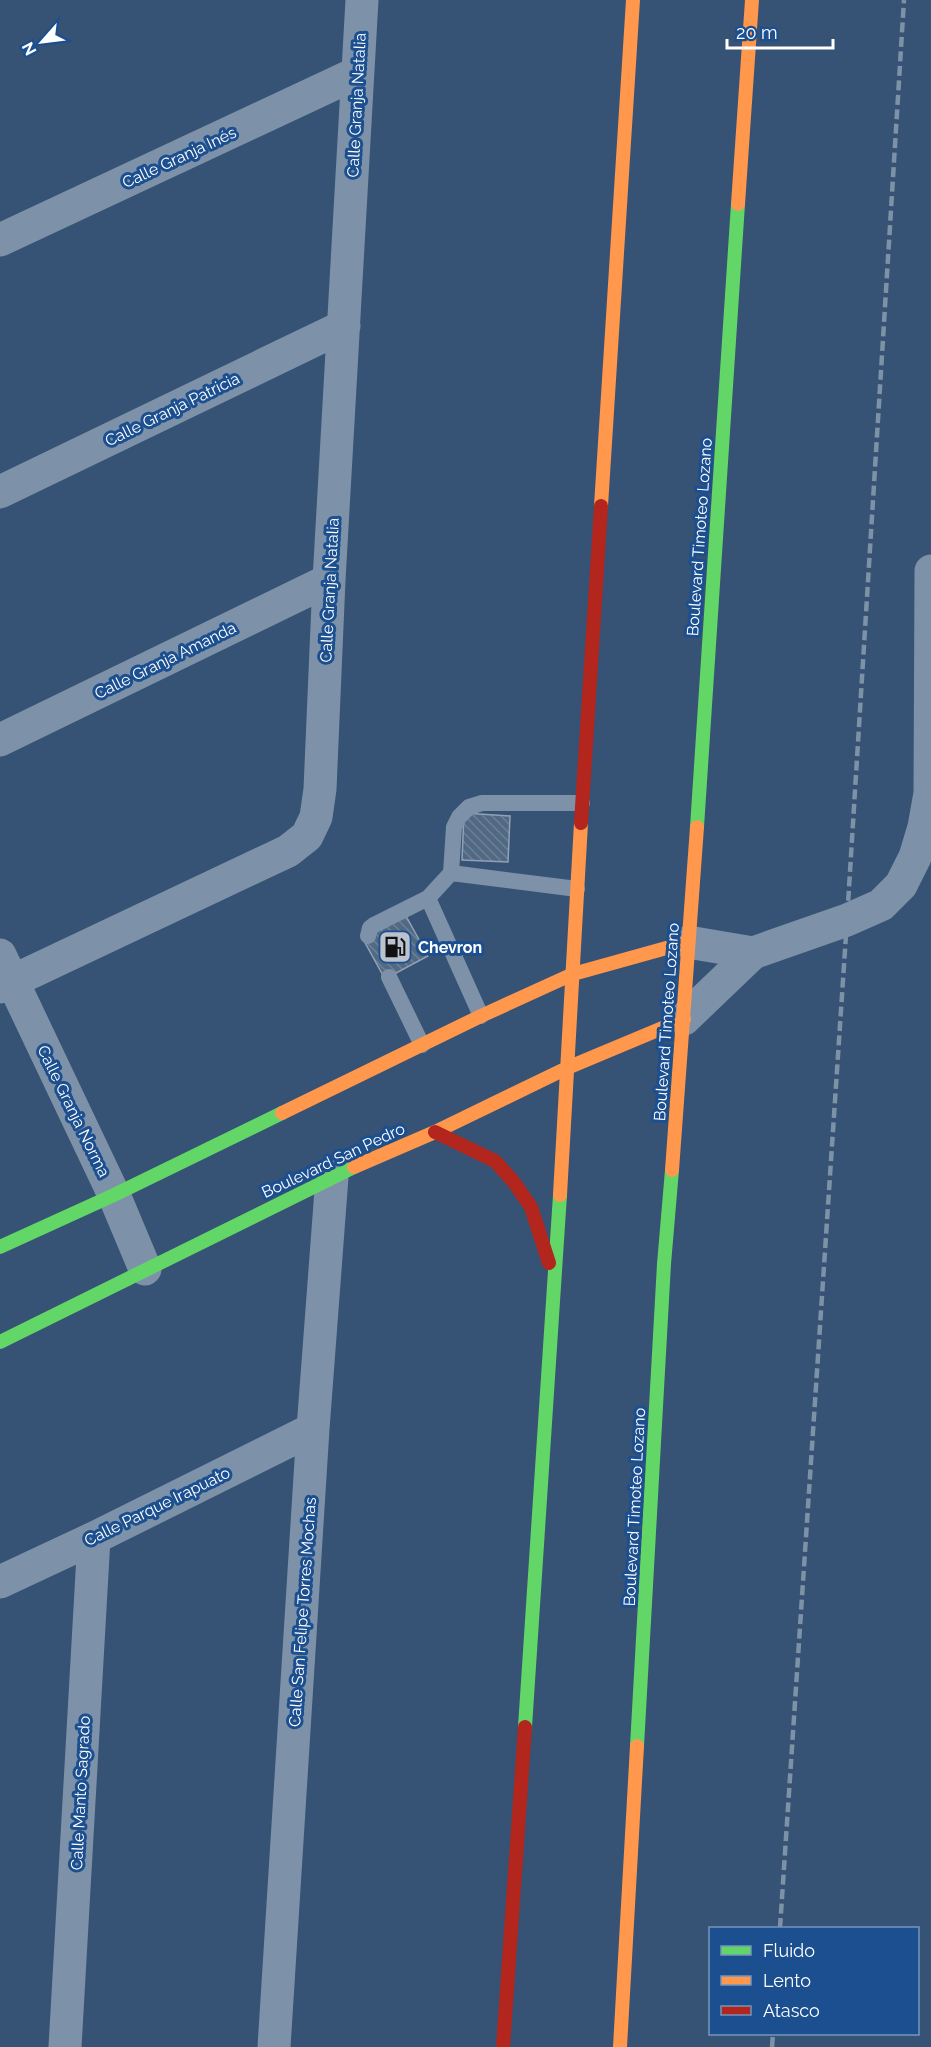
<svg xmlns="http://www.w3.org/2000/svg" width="931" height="2047" viewBox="0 0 931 2047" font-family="Raleway,sans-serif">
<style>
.building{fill:url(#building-back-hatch);stroke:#92a2b6;stroke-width:1.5}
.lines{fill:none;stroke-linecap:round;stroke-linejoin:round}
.lane{stroke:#7d92a8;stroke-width:16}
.street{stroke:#7d92a8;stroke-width:33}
.fast{stroke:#63d668;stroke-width:14}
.slow{stroke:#ff974d;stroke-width:14}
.jam{stroke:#b3261e;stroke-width:14}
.rail{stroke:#7e92a7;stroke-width:4.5;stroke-dasharray:10 4.5;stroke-linecap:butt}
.labels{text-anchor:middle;stroke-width:6;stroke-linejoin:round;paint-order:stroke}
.street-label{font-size:16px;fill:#fff;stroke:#1b4f8f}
.poi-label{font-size:16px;font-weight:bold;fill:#fff;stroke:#1b4f8f;text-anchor:start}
</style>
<defs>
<pattern id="building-back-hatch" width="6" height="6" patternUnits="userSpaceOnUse" patternTransform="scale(1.5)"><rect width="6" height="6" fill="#526984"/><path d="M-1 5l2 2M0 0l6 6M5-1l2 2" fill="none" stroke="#6c8096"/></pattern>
</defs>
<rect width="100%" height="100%" fill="#365274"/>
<path class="building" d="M464,813L510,816L508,862L462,860Z
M406,916L428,956L385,979L363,939Z"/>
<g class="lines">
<path class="lane" d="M451,873L577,889
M428,898L481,1016
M368,936L370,928L374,925L428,898L451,873L454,827L459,817L469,807L482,803H582
M389,977L422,1045"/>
<path class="street" d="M0,240L357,73
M0,492L344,326
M0,740L329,580
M688,942L753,953
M0,955L114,1195L145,1269
M0,987L288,851L307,836L316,817L320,789L329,580L362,0
M684,1019L753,953L847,920L881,905L901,885L915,857L924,827L930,793L931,571
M0,1582L94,1538L313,1429
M65,2047L94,1538
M274,2047L313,1429L332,1177"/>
<path class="fast" d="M697,827L738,204
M0,1247L114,1195L282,1113
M0,1342L354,1167
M525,1727L560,1195
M637,1746L664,1264L672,1170"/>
<path class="slow" d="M738,204L752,0
M601,506L633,0
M282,1113L481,1016L573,974L688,942
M354,1167L435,1132L567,1068L684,1019
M672,1170L697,827
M560,1195L581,823
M620,2047L637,1746"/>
<path class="jam" d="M581,823L601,506
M435,1132L495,1161L513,1181L531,1207L549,1263
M503,2047L525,1727"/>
<path class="rail" d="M780,1928L847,920L904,0
M772,2047L773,2034"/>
</g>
<defs>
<g id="fuel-square" transform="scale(1.725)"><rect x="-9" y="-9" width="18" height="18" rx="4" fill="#b9c2ce" stroke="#1b4f8f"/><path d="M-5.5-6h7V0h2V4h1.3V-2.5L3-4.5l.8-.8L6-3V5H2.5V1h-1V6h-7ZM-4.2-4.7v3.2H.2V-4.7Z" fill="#111"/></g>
</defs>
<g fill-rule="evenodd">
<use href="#fuel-square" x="395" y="947"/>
</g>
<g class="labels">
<g class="street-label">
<text transform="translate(356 105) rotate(-87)" y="6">Calle Granja Natalia</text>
<text transform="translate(179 157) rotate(-25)" y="6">Calle Granja Inés</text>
<text transform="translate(172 409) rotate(-26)" y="6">Calle Granja Patricia</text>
<text transform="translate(699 537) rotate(-86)" y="6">Boulevard Timoteo Lozano</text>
<text transform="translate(329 590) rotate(-87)" y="6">Calle Granja Natalia</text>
<text transform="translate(165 660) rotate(-26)" y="6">Calle Granja Amanda</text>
<text transform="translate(666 1022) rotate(-86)" y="6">Boulevard Timoteo Lozano</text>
<text transform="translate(74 1111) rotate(64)" y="6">Calle Granja Norma</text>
<text transform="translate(333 1160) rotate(-25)" y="6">Boulevard San Pedro</text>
<text transform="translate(157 1506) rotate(-26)" y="6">Calle Parque Irapuato</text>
<text transform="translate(634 1507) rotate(-87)" y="6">Boulevard Timoteo Lozano</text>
<text transform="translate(302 1612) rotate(-86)" y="6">Calle San Felipe Torres Mochas</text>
<text transform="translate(80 1793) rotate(-87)" y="6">Calle Manto Sagrado</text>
</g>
<g class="poi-label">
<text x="418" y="953">Chevron</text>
</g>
</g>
<rect x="709" y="1927" width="210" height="108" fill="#1b4f8f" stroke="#7695bc" stroke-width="1.5"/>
<rect x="721" y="1946" width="30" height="9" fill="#63d668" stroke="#7695bc" stroke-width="1.5"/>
<text x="763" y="1957" font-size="18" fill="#ffffff">Fluido</text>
<rect x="721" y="1976" width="30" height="9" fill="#ff974d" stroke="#7695bc" stroke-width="1.5"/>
<text x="763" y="1987" font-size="18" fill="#ffffff">Lento</text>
<rect x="721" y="2006" width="30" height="9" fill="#b3261e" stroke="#7695bc" stroke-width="1.5"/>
<text x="763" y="2017" font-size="18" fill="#ffffff">Atasco</text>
<g transform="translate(42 42) rotate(242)" stroke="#1b4f8f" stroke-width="4.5" paint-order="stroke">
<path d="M0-4.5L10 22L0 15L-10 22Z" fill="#ffffff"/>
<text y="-9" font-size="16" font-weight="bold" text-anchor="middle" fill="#ffffff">N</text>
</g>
<path d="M727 39v9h106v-9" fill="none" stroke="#ffffff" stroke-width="3"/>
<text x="736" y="39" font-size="18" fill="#ffffff" stroke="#1b4f8f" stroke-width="4.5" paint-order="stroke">20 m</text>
</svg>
